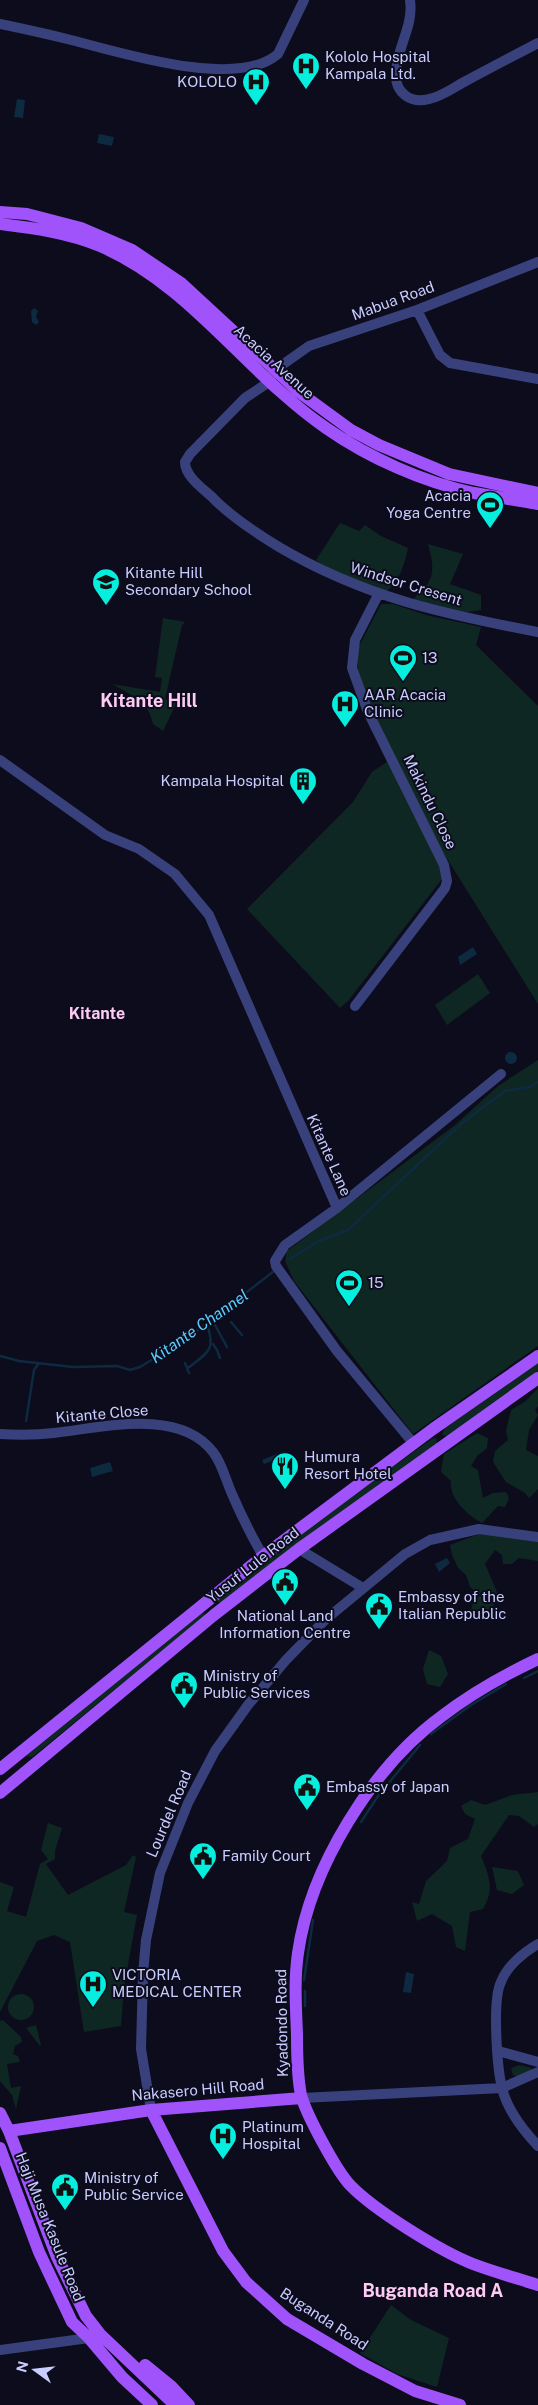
<svg xmlns="http://www.w3.org/2000/svg" width="538" height="2405" viewBox="0 0 538 2405" font-family="'Public Sans',sans-serif">
<style>
.green{fill:#0f2722}
.water{fill:#0d2a41}
.lines{fill:none;stroke-linecap:round;stroke-linejoin:round}
.stream{stroke:#0d2a41;stroke-width:2.5}
.minor{stroke:#38417b;stroke-width:10}
.major{stroke:#a053fb;stroke-width:12}
.labels{text-anchor:middle;stroke-width:4;stroke-linejoin:round;paint-order:stroke}
.poi-label{font-size:15px;fill:#c9ccfe;stroke:#0c0c1d;text-anchor:start}
.street-label{font-size:15px;fill:#c9ccfe;stroke:#0c0c1d}
.neighbourhood-label{font-size:16px;font-weight:bold;fill:#fecbf4;stroke:#0c0c1d}
.water-label{font-size:16px;font-style:italic;fill:#5accfb;stroke:#0c0c1d}
.quarter-label{font-size:18px;font-weight:bold;fill:#fecbf4;stroke:#0c0c1d}
</style>
<rect width="100%" height="100%" fill="#0c0c1d"/>
<path class="green" d="M340,523L359,531L365,525L381,536L408,548C405,563 399,582 386,592L334,574L316,560Z
M428,544L463,554L450,584L481,595V610L462,613L413,601C417,593 424,590 428,583C436,571 431,556 428,544Z
M381,604H393L426,615L481,627L476,645L538,706V1004L424,822L445,875L348,1001L340,1008L247,909L353,802L372,772L390,760L358,685V648Z
M163,618L185,622L182,625L165,699L177,702L163,731L153,724C149,701 131,695 112,684L160,692L162,678L155,677Z
M478,974L490,993L447,1025L435,1005Z
M538,1060V1346L413,1434L294,1281L285,1261L287,1251L455,1125L498,1086Z
M538,1363V1372L456,1431L446,1436L442,1435L444,1429Z
M538,1388V1406L535,1410L538,1415L529,1430L526,1450L538,1456V1489L529,1498L525,1493L506,1482L493,1462L495,1451L508,1440L506,1431L511,1410L526,1401Z
M477,1433L488,1438L487,1448L477,1456L471,1466L478,1470L483,1498L493,1493L506,1492L509,1498L505,1507L498,1506L482,1523C468,1515 449,1499 451,1481L441,1472L444,1454Z
M436,1438L437,1443L304,1538L222,1602H216V1597L344,1501L432,1439Z
M482,1533L538,1540V1561L519,1558L512,1564H503L502,1555L495,1550L485,1564L499,1597L493,1606L473,1620L470,1615L473,1602L480,1595L470,1587L466,1575L458,1568L452,1555L450,1545Z
M202,1611L205,1615L203,1617L32,1757L26,1756Z
M429,1650L441,1656L448,1674L440,1687L427,1684L423,1669Z
M538,1792V1824L534,1827L519,1816L509,1815L481,1856C489,1876 495,1889 483,1909L470,1912L465,1951L456,1947L452,1926L432,1914L417,1921L412,1902L419,1904L426,1881L447,1861L450,1848L468,1839L475,1819L465,1814L461,1806L471,1800L485,1805L512,1795Z
M48,1823L62,1828L55,1851V1859L46,1864L68,1895L126,1865L133,1855L136,1857L124,1912L137,1915L124,1987L121,2026L84,2032L70,1942L54,1935L37,1941L0,2012V1882L14,1887L7,1911L26,1917L40,1864L48,1859L41,1850Z
M492,1867L518,1871L524,1885L512,1894L497,1890Z
M8 2007a13 13 0 1 1 26 0a13 13 0 1 1-26 0Z
M3,2020L21,2037L22,2042L15,2046L13,2054L18,2056L20,2062L7,2064L11,2088L21,2086L16,2109L12,2095L0,2081V2021Z
M36,2025L41,2045L40,2046L26,2028Z
M520,2065L532,2068L530,2071L518,2077L513,2075L511,2068Z
M391,2305L411,2320L449,2338L437,2387L397,2374L360,2353Z"/>
<path class="water" d="M17,99L25,100L23,118L14,117Z
M99,134L114,137L112,146L97,143Z
M34,308L38,311L36,317L39,322L36,325L32,322L31,311Z
M473,947L477,954L460,965L458,957Z
M505 1058a6 6 0 1 1 12 0a6 6 0 1 1-12 0Z
M284,1451L286,1455L264,1464L262,1460Z
M110,1462L113,1471L92,1477L90,1468Z
M447,1558L450,1563L439,1572L435,1564Z
M406,1972L414,1974L411,1993L403,1992Z"/>
<g class="lines">
<path class="stream" d="M290,1259L319,1241L348,1230L461,1124L505,1091L530,1087L538,1082
M231,1322L242,1335
M215,1325L227,1347
M213,1344L217,1350L220,1358
M0,1356L19,1361L73,1367L117,1366L130,1370L140,1367L189,1337L274,1271
M185,1363L189,1373
M188,1368C208,1352 216,1351 207,1324
M26,1421L34,1370L39,1363
M524,1678L538,1671
M431,1734L471,1705L506,1684
M361,1822L378,1796L420,1745
M304,1980L313,1920
M305,1991V2006"/>
<path class="minor" d="M410,0C414,27 396,48 396,74C395,93 411,104 429,99C441,97 453,88 464,82C488,69 513,56 538,43
M0,24C24,29 47,34 71,40C119,52 237,90 278,54L304,0
M538,262L417,310L309,346L275,370L269,382L245,398L190,454L185,462C185,476 202,488 212,497C231,517 256,533 279,547C364,597 443,614 538,632
M417,310L440,355L450,363L538,379
M0,760L105,835L139,849L175,874L209,915L337,1208L285,1245L275,1261L276,1266L337,1351L414,1444
M355,1006L445,888L447,881L444,865L368,712L352,668L355,640L378,595
M337,1208L501,1074
M0,1434C18,1435 36,1435 54,1433C101,1428 179,1407 213,1452C222,1463 226,1481 232,1494C241,1515 251,1535 263,1556
M299,1549L363,1588
M538,1944C524,1952 507,1966 501,1982C492,2000 497,2067 502,2088C507,2109 523,2130 538,2146
M498,2051L538,2062
M302,2098L502,2088L538,2072
M151,2110L141,2049L143,1974L146,1940L160,1873L188,1803L215,1751L248,1705L286,1660L325,1620L405,1554L430,1540L479,1529L538,1537
M0,2350L89,2338"/>
<path class="major" d="M0,212L27,214L81,228L132,250L181,283L299,392L351,430L379,445L449,474L538,493
M0,224C33,228 69,233 100,246C191,285 246,373 326,428C369,458 423,482 474,493C495,497 517,500 538,504
M538,1659C504,1675 472,1693 442,1716C372,1767 310,1868 298,1953C294,1980 296,2007 297,2035C297,2055 297,2075 301,2095C306,2114 336,2170 350,2185C374,2210 440,2251 473,2264C494,2272 516,2278 538,2285
M0,1769L263,1556L433,1429L538,1356
M0,1793L214,1615L299,1549L538,1378
M151,2110L223,2251L246,2282L287,2319L363,2364L415,2391L460,2405
M0,2113L9,2131L57,2257L86,2316L100,2334L175,2405
M9,2131L151,2110L302,2098
M0,2148L39,2252L72,2322L89,2338L122,2377L152,2405
M145,2365L172,2387L189,2405"/>
</g>
<defs>
<g id="hospital-pin" transform="scale(1.4375)"><path d="M0 17L-7.5 6A9.5 9.5 0 1 1 7.5 6Z" fill="#05eede" stroke="#0c0c1d"/><path d="M-5-5h3v3.5h4V-5h3V5h-3V1.5h-4V5h-3Z" fill="#111"/></g>
<g id="stadium-pin" transform="scale(1.4375)"><path d="M0 17L-7.5 6A9.5 9.5 0 1 1 7.5 6Z" fill="#05eede" stroke="#0c0c1d"/><path d="M0-5a6.5 5 0 1 0 0 10a6.5 5 0 1 0 0-10ZM-3.5-1.8h7v3.6h-7Z" fill="#111"/></g>
<g id="school-pin" transform="scale(1.4375)"><path d="M0 17L-7.5 6A9.5 9.5 0 1 1 7.5 6Z" fill="#05eede" stroke="#0c0c1d"/><path d="M0-5L7-2L0 1L-7-2ZM-4 1L0 2.5L4 1V4Q0 6-4 4Z" fill="#111"/></g>
<g id="building-pin" transform="scale(1.4375)"><path d="M0 17L-7.5 6A9.5 9.5 0 1 1 7.5 6Z" fill="#05eede" stroke="#0c0c1d"/><path d="M-4-6H4V6H1V3H-1V6H-4ZM-2.5-4.3h1.7v1.8h-1.7ZM.8-4.3h1.7v1.8H.8ZM-2.5-1h1.7V.8h-1.7ZM.8-1h1.7V.8H.8Z" fill="#111"/></g>
<g id="restaurant-pin" transform="scale(1.4375)"><path d="M0 17L-7.5 6A9.5 9.5 0 1 1 7.5 6Z" fill="#05eede" stroke="#0c0c1d"/><path d="M-5-6h1v4h1v-4h1v4h1v-4h1v5L-1.5 .5V6h-2V.5L-5-1ZM5-6V6H3V1.5H1.5Q1.5-4 5-6Z" fill="#111"/></g>
<g id="civic-pin" transform="scale(1.4375)"><path d="M0 17L-7.5 6A9.5 9.5 0 1 1 7.5 6Z" fill="#05eede" stroke="#0c0c1d"/><path d="M-.6-6.5H3V-4.5H.6V-3L4-1V1h2V6H-6V1h2V-1L-.6-3ZM-1.2 2.5V6h2.4V2.5Z" fill="#111"/></g>
</defs>
<g fill-rule="evenodd">
<use href="#hospital-pin" x="306" y="66"/>
<use href="#hospital-pin" x="256" y="82"/>
<use href="#stadium-pin" x="490" y="505"/>
<use href="#school-pin" x="106" y="582"/>
<use href="#stadium-pin" x="403" y="658"/>
<use href="#hospital-pin" x="345" y="704"/>
<use href="#building-pin" x="303" y="781"/>
<use href="#stadium-pin" x="349" y="1283"/>
<use href="#restaurant-pin" x="285" y="1466"/>
<use href="#civic-pin" x="285" y="1582"/>
<use href="#civic-pin" x="379" y="1606"/>
<use href="#civic-pin" x="184" y="1685"/>
<use href="#civic-pin" x="307" y="1787"/>
<use href="#civic-pin" x="203" y="1856"/>
<use href="#hospital-pin" x="93" y="1984"/>
<use href="#hospital-pin" x="223" y="2136"/>
<use href="#civic-pin" x="65" y="2187"/>
</g>
<g class="labels">
<g class="poi-label">
<text x="325" y="62">Kololo Hospital<tspan x="325" dy="17">Kampala Ltd.</tspan></text>
<text x="237" y="87" text-anchor="end">KOLOLO</text>
<text x="471" y="501" text-anchor="end">Acacia<tspan x="471" dy="17">Yoga Centre</tspan></text>
<text x="125" y="578">Kitante Hill<tspan x="125" dy="17">Secondary School</tspan></text>
<text x="422" y="663">13</text>
<text x="364" y="700">AAR Acacia<tspan x="364" dy="17">Clinic</tspan></text>
<text x="284" y="786" text-anchor="end">Kampala Hospital</text>
<text x="368" y="1288">15</text>
<text x="304" y="1462">Humura<tspan x="304" dy="17">Resort Hotel</tspan></text>
<text x="398" y="1602">Embassy of the<tspan x="398" dy="17">Italian Republic</tspan></text>
<text x="285" y="1621" text-anchor="middle">National Land<tspan x="285" dy="17">Information Centre</tspan></text>
<text x="203" y="1681">Ministry of<tspan x="203" dy="17">Public Services</tspan></text>
<text x="326" y="1792">Embassy of Japan</text>
<text x="222" y="1861">Family Court</text>
<text x="112" y="1980">VICTORIA<tspan x="112" dy="17">MEDICAL CENTER</tspan></text>
<text x="242" y="2132">Platinum<tspan x="242" dy="17">Hospital</tspan></text>
<text x="84" y="2183">Ministry of<tspan x="84" dy="17">Public Service</tspan></text>
</g>
<g class="street-label">
<text transform="translate(393 301) rotate(-20)" y="5">Mabua Road</text>
<text transform="translate(274 362) rotate(42)" y="5">Acacia Avenue</text>
<text transform="translate(406 584) rotate(17)" y="5">Windsor Cresent</text>
<text transform="translate(430 802) rotate(64)" y="5">Makindu Close</text>
<text transform="translate(329 1155) rotate(66)" y="5">Kitante Lane</text>
<text transform="translate(102 1414) rotate(-5)" y="5">Kitante Close</text>
<text transform="translate(253 1565) rotate(-38)" y="5">Yusuf Lule Road</text>
<text transform="translate(169 1814) rotate(-67)" y="5">Lourdel Road</text>
<text transform="translate(282 2023) rotate(-91)" y="5">Kyadondo Road</text>
<text transform="translate(198 2090) rotate(-5)" y="5">Nakasero Hill Road</text>
<text transform="translate(50 2227) rotate(68)" y="5">Haji Musa Kasule Road</text>
<text transform="translate(324 2319) rotate(33)" y="5">Buganda Road</text>
</g>
<g class="neighbourhood-label">
<text x="97" y="1019">Kitante</text>
</g>
<g class="water-label">
<text transform="translate(199 1326) rotate(-35)" y="6">Kitante Channel</text>
</g>
<g class="quarter-label">
<text x="149" y="707">Kitante Hill</text>
<text x="433" y="2297">Buganda Road A</text>
</g>
</g>
<g transform="translate(35 2370) rotate(285)" stroke="#0c0c1d" stroke-width="4" paint-order="stroke">
<path d="M0-4L9 19L0 12L-9 19Z" fill="#c9ccfe"/>
<text y="-8" font-size="14" font-weight="bold" text-anchor="middle" fill="#c9ccfe">N</text>
</g>
</svg>
